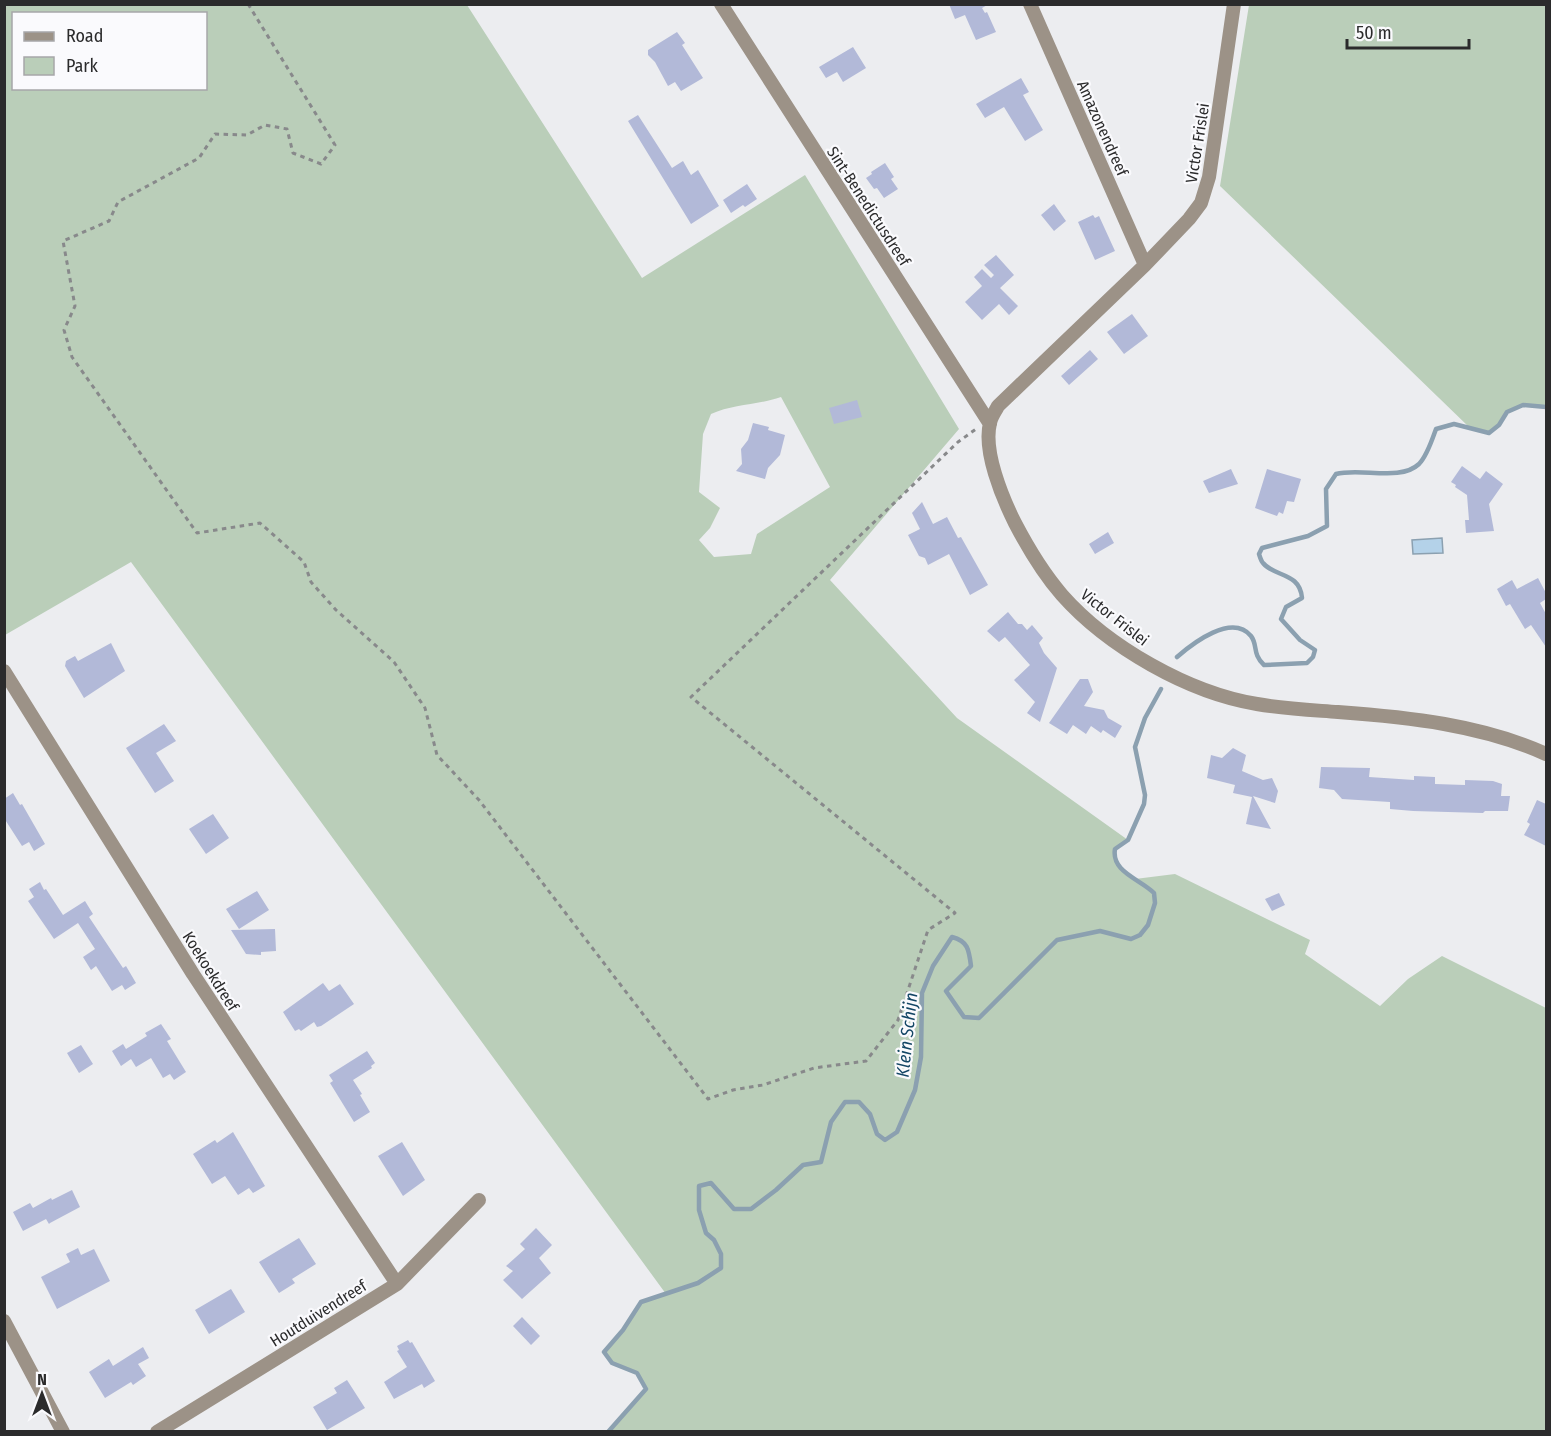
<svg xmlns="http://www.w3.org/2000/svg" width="1551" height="1436" viewBox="0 0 1551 1436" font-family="'Fira Sans Condensed',sans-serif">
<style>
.green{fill:#baceb9;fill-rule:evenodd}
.water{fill:#b4d2e9;stroke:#8ba0b0;stroke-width:1.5}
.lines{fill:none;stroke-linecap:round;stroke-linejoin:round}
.stream{stroke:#8ba0b0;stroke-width:4.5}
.building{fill:#b2b9d8}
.path{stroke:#88898b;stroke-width:3;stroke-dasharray:4.5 4.5;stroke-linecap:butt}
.street{stroke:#9c9287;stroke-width:14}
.labels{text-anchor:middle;stroke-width:4.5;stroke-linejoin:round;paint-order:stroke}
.street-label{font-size:16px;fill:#2b2b2c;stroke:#fafafd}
.water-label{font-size:18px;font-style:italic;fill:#134665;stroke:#fafafd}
</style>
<rect width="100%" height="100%" fill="#ecedf0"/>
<path class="green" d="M4,5H467L642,278L805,175L959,429L830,580L957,718L1128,840L1115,849C1112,864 1123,871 1135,879L1175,874L1310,940L1305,954L1380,1006L1408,979L1442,956L1546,1008V1431H608L646,1389L637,1373L612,1363L604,1352L623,1330L641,1302L666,1294L131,562L5,635ZM14,14H206V88H14ZM781,397L830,487L757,534L751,554L714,557L699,540L710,528L720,508L699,492L703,434L711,414C733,404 758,405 781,397Z
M1249,5H1546V407L1523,405L1508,412L1499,425L1489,433L1470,428L1220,186Z"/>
<path class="water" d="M1442,538L1443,553L1413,554L1412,540Z"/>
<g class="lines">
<path class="stream" d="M1177,657C1193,643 1232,613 1251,636C1258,645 1252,654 1264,665L1307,663L1313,657L1315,650L1300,640L1281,619L1286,607L1302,598C1300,572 1274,577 1263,563C1261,561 1260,557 1259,554L1262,548L1308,536L1327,526L1326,489L1336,474C1360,467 1400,482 1419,464C1427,456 1432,440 1436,429L1454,424L1489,433L1499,425L1507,412L1523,405L1546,407
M608,1432L646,1389L637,1373L612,1363L604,1352L623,1330L641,1302L698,1283L721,1268V1254L714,1240L706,1233L699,1210V1186L711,1183L734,1209H751L776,1190L803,1165L821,1162L831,1122L845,1102H859L870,1114L877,1134L885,1140L897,1132L915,1090L921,1057L922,993L933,966L952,937C968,941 969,950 971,966L946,991L964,1017L979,1018L1057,940L1100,931L1131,939L1140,935L1148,925L1155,903L1154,893C1140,879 1111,872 1115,849L1128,840L1144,804L1145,795L1135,747L1145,718L1161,689"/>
</g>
<path class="building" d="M949,4H989L982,8L985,13L987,12L996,32L976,40L965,15L955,19Z
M677,32L685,43L682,45L703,78L681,91L675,82L668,86L655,62L648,55V50Z
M853,47L866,68L843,82L837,72L826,78L819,67Z
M1021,78L1029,92L1023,95L1043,130L1025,141L1004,107L985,118L976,104Z
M638,115L672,168L683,161L691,175L698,170L719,206L691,224L628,121Z
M885,163L894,177L891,179L898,189L884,198L877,188L874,189L866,178L872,174L871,172Z
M747,184L757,199L745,207L743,205L731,213L723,200Z
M1054,204L1066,221L1054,231L1041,215Z
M1093,215L1095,218L1099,216L1115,251L1095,260L1078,222Z
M996,255L1014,275L1000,288L1018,306L1009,315L999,304L982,320L965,302L982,286L974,277L982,269L991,278L994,275L984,265Z
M1132,314L1148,336L1124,354L1107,332Z
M1090,350L1098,359L1069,385L1061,376Z
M857,400L862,417L834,424L829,408Z
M753,423L769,427L768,430L785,435L780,455L768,468L765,479L736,471L742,464L741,449L748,440Z
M1462,466L1480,479L1486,471L1503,484L1489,504L1494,531L1466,533L1465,520H1469L1467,495L1455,487L1456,485L1451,482Z
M1231,469L1238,484L1209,493L1203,481Z
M1267,469L1301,479L1294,502L1287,501L1283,514L1279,512L1277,516L1255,508Z
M922,502L933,524L947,517L958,538L961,537L988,585L970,595L949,554L928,565L925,558L919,556L908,535L920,529L912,513Z
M1108,532L1114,543L1095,554L1089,544Z
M1538,578L1546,593V599L1540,603L1546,614V647L1531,625L1525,629L1510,604L1506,606L1497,589L1512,580L1517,589Z
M1008,612L1018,624H1022L1027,630L1032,625L1043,638L1039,643L1044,653L1057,668L1040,722L1027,713L1035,702L1014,680L1030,665L1005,637L999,642L987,631Z
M111,643L125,671L84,698L65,666L66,661L75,656L78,661Z
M1080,679H1088L1093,692L1084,706L1104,710L1108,718L1122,726L1115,738L1103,730L1101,733L1091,726L1086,734L1073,725L1067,734L1049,723Z
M164,724L176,741L156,753L174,781L155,793L126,748Z
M1233,748L1246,755L1242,771L1263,780L1272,778L1278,791L1275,803L1253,796L1271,829L1246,824L1252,797L1233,793L1235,785L1207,778L1211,755L1222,758Z
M1321,767L1370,768L1369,777L1414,780V776L1435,777V784L1465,785V780L1493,781L1502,784L1501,796H1510L1508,811H1485L1483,813L1413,811L1390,809V802L1342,799L1334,790L1319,788Z
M13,793L20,805L22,804L45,844L34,851L29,842L22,846L4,818V799Z
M1537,800L1546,804V846L1524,835L1530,824L1527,822Z
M213,814L229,838L206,854L189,829Z
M40,882L44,890L46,889L63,915L85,901L93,914L89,917L123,968L126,966L136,983L125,990L122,985L112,991L96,966L91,970L83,957L95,949L78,923L54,939L28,901L34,897L29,889Z
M257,891L269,910L239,929L226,909Z
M1279,893L1285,905L1272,911L1265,899Z
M275,929L276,951L261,952V955L246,954L231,930Z
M323,983L329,991L340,984L354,1004L321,1026L317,1027L314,1022L301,1031L299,1029L295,1031L283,1012Z
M161,1024L171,1039L167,1041L186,1072L174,1080L170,1074L163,1078L151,1058L136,1067L131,1059L121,1066L112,1051L123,1044L126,1049L147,1036L145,1033Z
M81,1045L93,1064L79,1073L67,1053Z
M367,1051L375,1063L371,1066L372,1068L353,1080L362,1094L360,1095L370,1112L354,1122L330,1083L333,1081L329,1075Z
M233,1132L265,1186L253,1193L249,1188L238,1195L225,1176L212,1184L193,1154L215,1140L217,1143Z
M402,1142L425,1180L403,1196L378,1156Z
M72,1190L80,1207L50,1223L49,1224L46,1219L23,1231L13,1212L30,1203L33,1208L51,1198L52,1200Z
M536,1228L552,1245L539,1258L551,1273L522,1299L503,1280L513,1271L506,1266L525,1249L520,1244Z
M299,1238L316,1264L292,1279L295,1283L279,1293L259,1262Z
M78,1248L81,1255L94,1249L110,1281L57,1309L41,1277L70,1262L66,1254Z
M231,1289L245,1312L209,1334L195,1310Z
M522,1317L540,1336L531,1345L513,1326Z
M408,1340L410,1343L412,1342L435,1381L424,1388L422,1384L394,1399L384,1382L407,1367L397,1351L399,1350L397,1346Z
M143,1347L149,1358L138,1364L146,1376L133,1385L131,1382L105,1398L89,1372L109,1359L113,1366Z
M347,1380L365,1408L327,1430L313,1407L337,1393L334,1388Z"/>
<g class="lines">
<path class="path" d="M248,4L335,145L321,164L293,153L287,129L265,125L247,135L215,134L199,158L118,202L109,221L63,241L75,306L64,330L72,357L197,533L260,523L304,562L311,582L336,610L394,662L425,708L437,755L479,800L708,1099L733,1090L763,1085L814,1068L866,1061L898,1020L928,930L955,913L691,697L958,442L976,429"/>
<path class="street" d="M721,4L990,424
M1030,4L1145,265
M1234,4L1209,177L1201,203L1189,219L1145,265L998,406C995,412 991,417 990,423C983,451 1002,497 1015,523C1028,548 1043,573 1062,595C1108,647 1189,693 1257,704C1284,709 1311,710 1338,712C1408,717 1482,725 1546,754
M4,671L193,974L397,1284
M4,1321L63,1432
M157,1432L397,1284L479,1200"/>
</g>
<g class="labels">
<g class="street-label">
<text transform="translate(1103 128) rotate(66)" y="6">Amazonendreef</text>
<text transform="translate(1197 143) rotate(-81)" y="6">Victor Frislei</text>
<text transform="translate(869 206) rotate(57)" y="6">Sint-Benedictusdreef</text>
<text transform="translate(1115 617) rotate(38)" y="6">Victor Frislei</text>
<text transform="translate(211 971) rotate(58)" y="6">Koekoekdreef</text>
<text transform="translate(318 1313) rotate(-32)" y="6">Houtduivendreef</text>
</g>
<g class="water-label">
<text transform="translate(907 1035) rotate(-84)" y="6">Klein Schijn</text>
</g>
</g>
<rect width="1551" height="1436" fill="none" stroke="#2b2b2c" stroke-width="12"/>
<rect x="12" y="12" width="195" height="78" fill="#fafafd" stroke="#a7a7a9" stroke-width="1.5"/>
<rect x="24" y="32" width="30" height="9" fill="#9c9287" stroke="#a7a7a9" stroke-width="1.5"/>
<text x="66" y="42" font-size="18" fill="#2b2b2c">Road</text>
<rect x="24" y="57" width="30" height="18" fill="#baceb9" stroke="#a7a7a9" stroke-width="1.5"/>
<text x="66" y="72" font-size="18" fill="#2b2b2c">Park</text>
<g transform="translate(42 1394)" stroke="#fafafd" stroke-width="4.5" paint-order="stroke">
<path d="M0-4.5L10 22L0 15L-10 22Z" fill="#2b2b2c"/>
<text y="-9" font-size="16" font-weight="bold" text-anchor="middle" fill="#2b2b2c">N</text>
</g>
<path d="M1347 39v9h122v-9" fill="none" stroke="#2b2b2c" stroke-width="3"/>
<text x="1356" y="39" font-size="18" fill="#2b2b2c" stroke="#fafafd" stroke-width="4.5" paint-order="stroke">50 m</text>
</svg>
